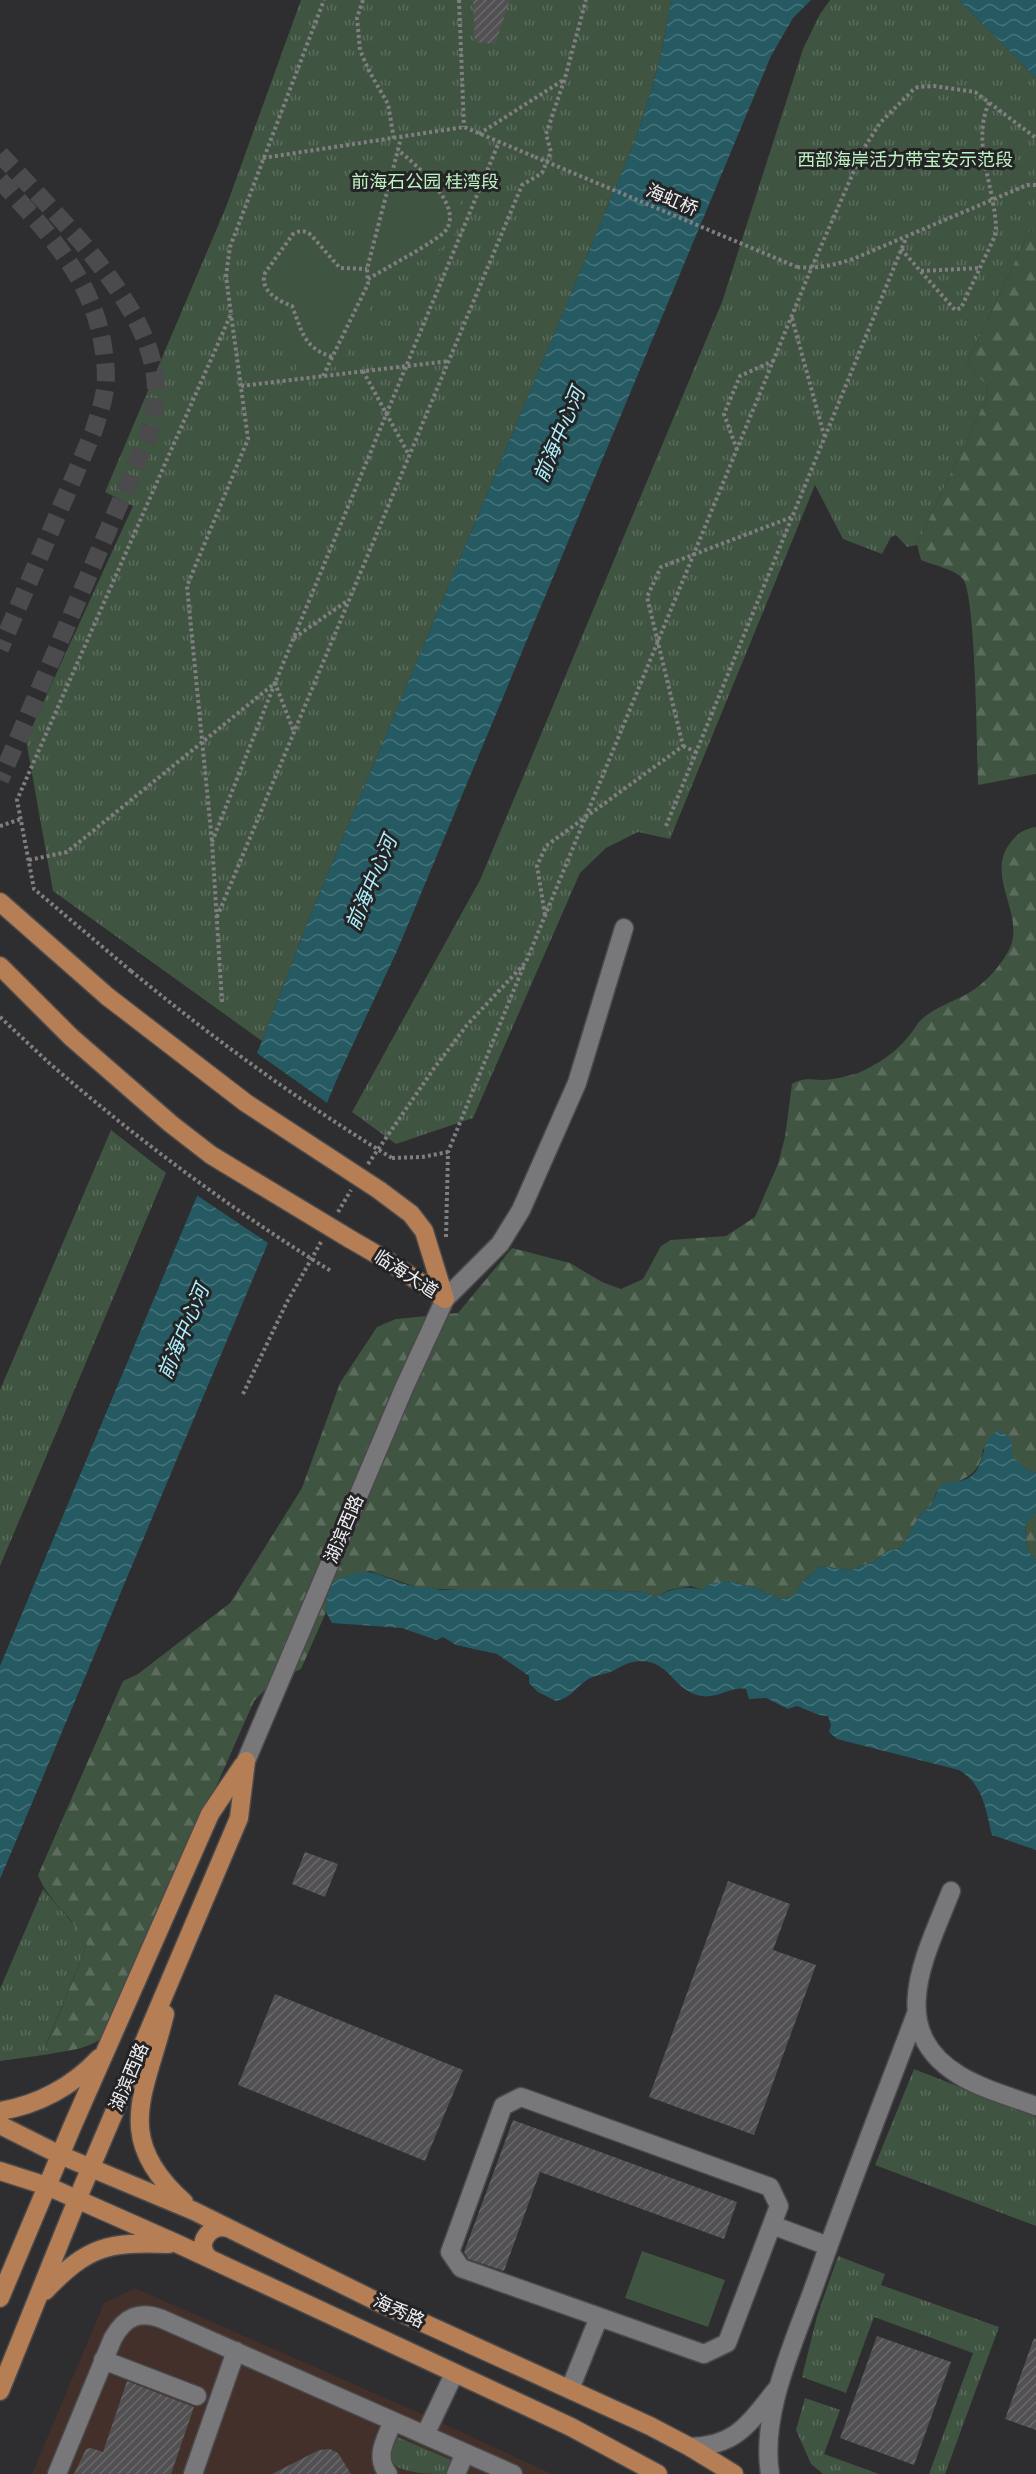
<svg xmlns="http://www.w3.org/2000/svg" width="1036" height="2474" viewBox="0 0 1036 2474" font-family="Barlow,'Noto Sans SC',sans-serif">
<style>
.medical{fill:#43302a}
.grass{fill:url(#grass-tufts)}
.forest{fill:url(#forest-firs)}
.garden{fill:#405442}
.water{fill:url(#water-waves)}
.pier{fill:#2e2d2f}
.building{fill:url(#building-hatch)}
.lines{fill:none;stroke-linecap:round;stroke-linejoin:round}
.major-tunnel{stroke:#4b4a4c;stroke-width:18;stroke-dasharray:18 9;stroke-linecap:butt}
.minor-casing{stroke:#4a494b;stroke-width:21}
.major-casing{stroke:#4a494b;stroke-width:21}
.path{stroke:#7f7e80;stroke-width:4;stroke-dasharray:3 3;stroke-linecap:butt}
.minor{stroke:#78777a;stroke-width:18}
.major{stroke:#b57e55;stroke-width:18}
.major-bridge-casing{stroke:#4a494b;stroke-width:21;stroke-linecap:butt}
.path-bridge{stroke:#7f7e80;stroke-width:4;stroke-dasharray:3 3;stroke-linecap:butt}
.major-bridge{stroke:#b57e55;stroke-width:18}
.labels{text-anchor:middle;stroke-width:6;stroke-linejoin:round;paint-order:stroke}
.park-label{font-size:18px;fill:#bef3c2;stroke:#242325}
.street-label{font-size:18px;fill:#f0eff1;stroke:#242325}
.water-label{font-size:20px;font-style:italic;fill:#aef1fd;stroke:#242325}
</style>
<defs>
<pattern id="grass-tufts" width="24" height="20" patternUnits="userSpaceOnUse" patternTransform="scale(1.5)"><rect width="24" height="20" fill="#405442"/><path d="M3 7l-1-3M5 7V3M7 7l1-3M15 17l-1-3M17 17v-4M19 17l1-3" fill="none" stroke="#5c6d5e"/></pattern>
<pattern id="forest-firs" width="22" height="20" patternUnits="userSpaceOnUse" patternTransform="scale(1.5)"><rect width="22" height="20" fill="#405442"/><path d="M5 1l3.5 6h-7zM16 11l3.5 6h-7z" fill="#5c6d5e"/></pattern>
<pattern id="water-waves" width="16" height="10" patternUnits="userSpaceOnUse" patternTransform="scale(1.5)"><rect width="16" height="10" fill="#265a62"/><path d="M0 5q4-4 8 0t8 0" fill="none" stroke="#467279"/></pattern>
<pattern id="building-hatch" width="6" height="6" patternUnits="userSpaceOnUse" patternTransform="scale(1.5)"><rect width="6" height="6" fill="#525052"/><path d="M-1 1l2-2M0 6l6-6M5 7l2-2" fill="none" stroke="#6b6a6b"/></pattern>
</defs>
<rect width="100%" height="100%" fill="#2e2d2f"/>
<path class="medical" d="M135,2288L433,2419L552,2474H32L104,2303Z"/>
<path class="grass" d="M301,0H671C664,49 651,95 635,141L309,919L262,1041L53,891L26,740L133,506L105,492L226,207Z
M830,0H959L1036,78V230L1029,232L967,363L986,385L988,395L917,545L907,547L896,535L891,537L882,554L843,539L815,485L670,839L638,832L606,848L580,873L473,1118L396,1144L352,1112L480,880L722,302L803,49L820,14Z
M111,1130L166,1173L0,1566V1390Z
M43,1889L83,1935L87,1945L46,2045L50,2054L0,2061V1989Z
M914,2069L1036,2117V2226L875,2165Z
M838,2256L885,2274L881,2285L999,2327L945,2474H929L973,2353L874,2317L846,2393L802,2377L817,2316Z
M805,2398L840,2410L824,2454L879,2474H823L811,2464L796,2430Z
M395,2436L451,2460L447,2474C432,2474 389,2474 390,2455C390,2449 394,2442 395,2436Z"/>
<path class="forest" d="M1036,230V774L978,785C977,754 976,595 963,579C955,569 932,565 921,560L917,545L988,395L986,385L967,363L1029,232Z
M1036,827V1473L1026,1469L1013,1457L983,1449C980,1479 960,1479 937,1491L931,1505L920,1515L901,1548L887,1551L875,1561L850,1570L820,1566L801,1583L795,1596L780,1599L756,1588L727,1581L702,1590L691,1586L669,1590L656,1597L644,1592L598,1590L480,1591L419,1588L370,1571L328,1584L326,1612L301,1669L272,1683L254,1701L107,2033C93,2049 70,2050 50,2054L46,2046L87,1945C75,1918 48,1902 38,1875L123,1681L138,1674L230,1603L302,1488L340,1383L377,1327L396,1319L458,1313L512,1248L570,1263L602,1282L621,1289L643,1279L661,1246L671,1240L726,1236L755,1217L778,1164L785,1137L792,1084C805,1077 808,1080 822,1080C833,1080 848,1076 858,1073C877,1065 896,1052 909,1036C914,1030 917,1023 923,1018C936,1007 952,1002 967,994C983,985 999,968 1008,952C1028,916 984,878 1010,843C1018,833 1024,829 1036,827Z
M1036,1512V1560L1027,1549L1025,1524Z"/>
<path class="garden" d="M414,147L465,209L451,242L382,282L341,366L298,371L283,315L248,284L290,221H311L332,245L355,236L375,154Z
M642,2251L725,2280L708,2327L625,2298Z"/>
<path class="water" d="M671,0H811L793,18L771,56L397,951L340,1072L0,1879V1666L262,1041L309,919L635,141C651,95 664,49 671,0Z
M957,0H1036V78L960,1Z
M1000,1430L1011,1439L1013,1457L1026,1469L1036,1473V1512L1025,1525L1027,1549L1036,1560V1850L992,1835C985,1808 984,1786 959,1770L837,1739L829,1732L831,1725L828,1716L819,1715L797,1706L788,1709L766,1698L749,1699L746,1689C731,1686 718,1699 701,1696C671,1691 669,1653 629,1663C623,1665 618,1668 613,1671C606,1674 597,1675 590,1678C577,1685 572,1698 556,1701L538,1692L529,1683V1676L497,1654L456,1645L443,1637L436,1640L402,1628L332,1623L326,1612L328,1584C376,1560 373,1578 417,1587C425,1589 432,1587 440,1590H598L644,1592L656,1597C671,1589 685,1585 702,1590L709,1584L727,1581L756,1588L780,1599L794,1596L801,1583L820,1566L850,1570L875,1561L887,1551L901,1548L920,1515L931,1505L941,1484C949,1482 963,1482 970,1477C988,1465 978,1439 1000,1430Z"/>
<path class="pier" d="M254,1051L330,1105L271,1245L195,1194Z"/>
<path class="building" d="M473,0H510L495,44L475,42Z
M305,1852L338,1864L325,1897L292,1884Z
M728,1881L790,1904L773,1950L816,1965L754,2135L649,2097Z
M275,1994L463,2070L425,2161L238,2085Z
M513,2120L737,2202L724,2239L540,2172L504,2271L468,2259L464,2252Z
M877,2336L951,2362L914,2465L840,2438Z
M1034,2338L1036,2339V2430L1005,2419Z
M127,2381L194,2407L171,2474H74L86,2449L91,2448L103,2452Z
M330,2449L338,2453L351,2474H272L319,2450Z"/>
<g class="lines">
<path class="major-tunnel" d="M0,154C53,212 145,297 155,376C158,398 152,419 147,440L0,780
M0,180C44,229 89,273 102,340C105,358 108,377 104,395C102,407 97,419 94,430L0,649"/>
<g class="minor-casing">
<path id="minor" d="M246,1761L404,1388L445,1299L500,1244L521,1210L577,1083L624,928
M951,1891C926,1955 884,2029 959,2075C982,2089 1011,2097 1036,2106
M521,2097L770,2187L779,2206L727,2343L704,2354L461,2268L450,2252L503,2106Z
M772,2225L828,2246
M103,2360L197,2396
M570,2389L599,2317
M425,2435L454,2374
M690,2447C737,2446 749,2423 776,2390
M57,2474L113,2338C125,2317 139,2310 162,2319L513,2474
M193,2474L236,2351
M388,2474C374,2456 386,2439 393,2421
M456,2474L465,2453
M770,2474C760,2413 795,2341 815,2284C847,2193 882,2104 916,2014"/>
</g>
<g class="major-casing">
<path id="major" d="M0,902L108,997
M0,966L71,1037
M379,1190L411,1214L424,1231L445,1299
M350,1239L388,1261L445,1299
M165,2014C146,2093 111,2137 184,2202
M0,2111C38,2105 73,2086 99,2058
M0,2125L60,2155L194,2211L384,2305L650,2426L690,2447L734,2474
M0,2171L47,2186L178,2244L571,2427L658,2474
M209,2258C194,2245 210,2223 228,2228
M45,2291C89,2245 108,2242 169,2244
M0,2298L72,2127L210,1814L243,1765
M0,2391L77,2200L239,1818L246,1761"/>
</g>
<path class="path" d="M363,0L357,18L360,50L369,71L388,104L394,139
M459,0L464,127
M479,134L565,79
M263,158L464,127L535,157
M901,249L955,310L961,308L995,236L996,228C995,187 970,141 990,101
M797,267C818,269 834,265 853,259L1027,185H1036
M921,271L980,268
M368,279C382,270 438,241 446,230C464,205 415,164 398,150
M792,318L824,435
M332,357C303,347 303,333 292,306C278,301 259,290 265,273L293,234C301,230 305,230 311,235L340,268L367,269
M363,371L409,455
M323,376L368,284L367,269L401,138
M241,386L449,361
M737,450L724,414L740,376L773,361
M294,638L347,601
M683,746L696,752
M0,826L21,819
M666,826L906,238
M212,842L275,683L499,142
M29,860L67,852L275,683L294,732
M545,915L537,866L546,846L683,746L647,597L661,567L792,517
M217,917L522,185L542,173L551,152L546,134L565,78L586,0
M131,971L34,889L17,800L231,314L226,276L230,247L324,0
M222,1002L212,842L187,586L248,439L231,314
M0,1017L48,1062
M392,1158L422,1157L448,1152
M368,1164L435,1067L467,1025L526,962L811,269L864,148L880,123L913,90L918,87L934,86L975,92L1036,138
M338,1212L351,1190
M446,1237L448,1152L524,965
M243,1394L287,1302L321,1242"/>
<use href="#minor" class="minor"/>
<use href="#major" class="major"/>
<g class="major-bridge-casing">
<path id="major-bridge" d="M108,997L246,1103L379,1190
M71,1037L171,1124L211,1155L350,1239"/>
</g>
<path class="path-bridge" d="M535,157L797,267
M131,971C214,1039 300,1102 392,1158
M48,1062C138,1140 229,1208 331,1271"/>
<use href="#major-bridge" class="major-bridge"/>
</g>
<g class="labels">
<g class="park-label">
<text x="905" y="166">西部海岸活力带宝安示范段</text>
<text x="425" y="188">前海石公园 桂湾段</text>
</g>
<g class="street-label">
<text transform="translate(672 200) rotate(23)" y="6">海虹桥</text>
<text transform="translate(406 1274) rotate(33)" y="6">临海大道</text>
<text transform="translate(344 1529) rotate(-67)" y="6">湖滨西路</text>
<text transform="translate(129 2077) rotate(-67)" y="6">湖滨西路</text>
<text transform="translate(399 2311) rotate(25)" y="6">海秀路</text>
</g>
<g class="water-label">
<text transform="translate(559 435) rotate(-67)" y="7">前海中心河</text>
<text transform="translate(371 883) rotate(-67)" y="7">前海中心河</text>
<text transform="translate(183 1332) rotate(-67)" y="7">前海中心河</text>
</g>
</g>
</svg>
